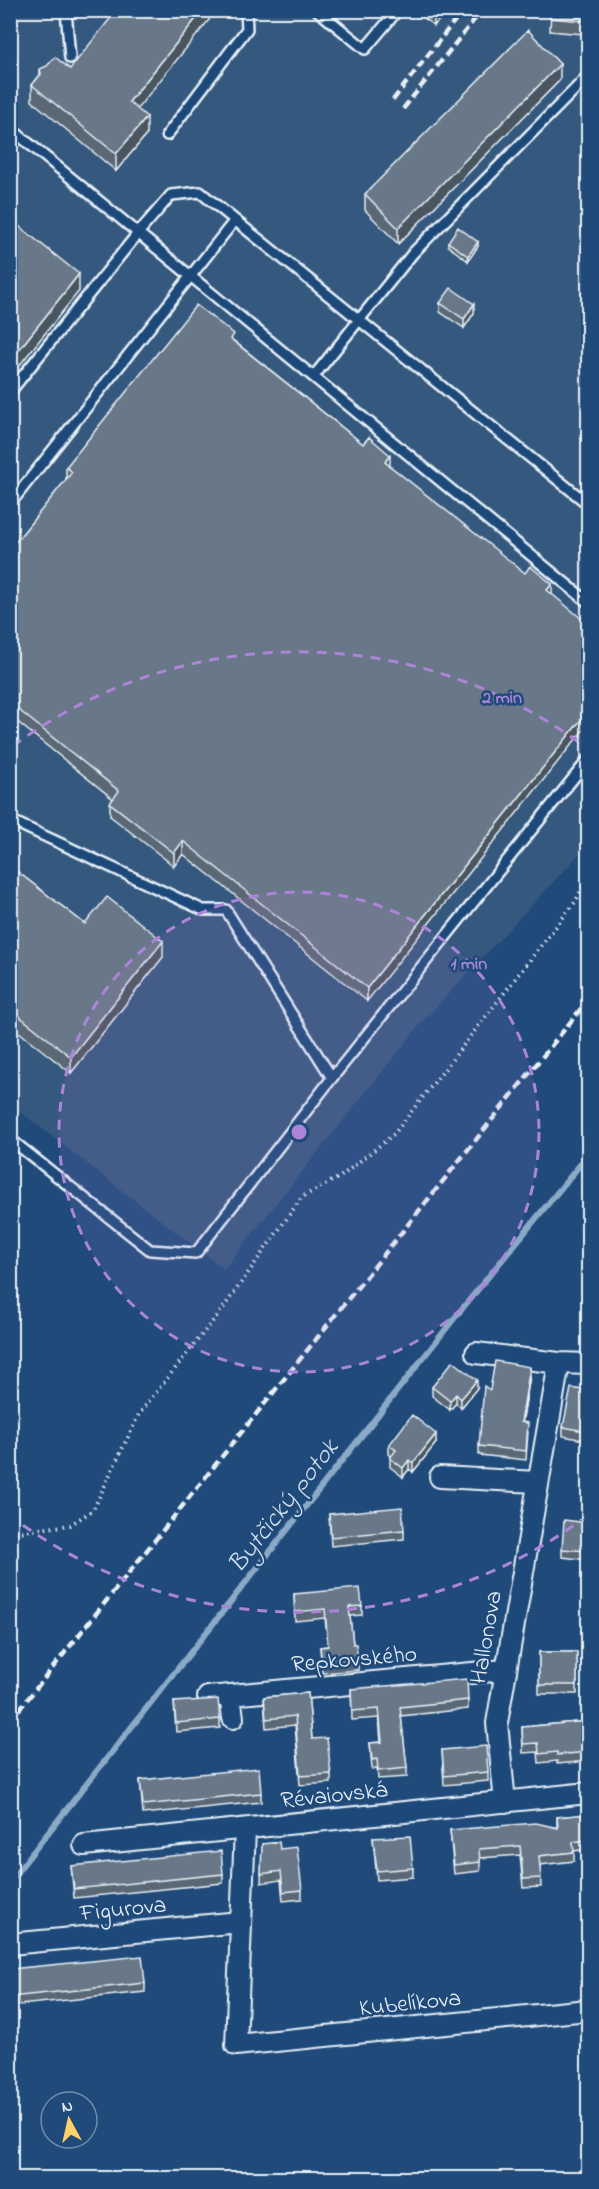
<svg xmlns="http://www.w3.org/2000/svg" width="599" height="2189" viewBox="0 0 599 2189" font-family="'Indie Flower',sans-serif">
<style>
.built{fill:#35587e}
.lines{fill:none;stroke-linecap:round;stroke-linejoin:round}
.stream{stroke:#8aaac7;stroke-width:6}
.lane-casing{stroke:#e8f1f8;stroke-width:14}
.street-casing{stroke:#e8f1f8;stroke-width:24}
.path{stroke:#e8f1f8;stroke-width:4;stroke-dasharray:1.5 4.5;stroke-linecap:butt}
.lane{stroke:#1f4a7a;stroke-width:9}
.street{stroke:#1f4a7a;stroke-width:20}
.rail{stroke:#e8f1f8;stroke-width:4.5;stroke-dasharray:9 4.5;stroke-linecap:butt}
.wall{fill:#5a6775;stroke:#e8f1f8;stroke-width:1.5}
.shaded-wall{fill:#4a545f;stroke:#e8f1f8;stroke-width:1.5}
.building{fill:#697888;stroke:#e8f1f8;stroke-width:1.5}
.ring{fill:none;stroke:#ac85d9;stroke-width:3;stroke-dasharray:10 8}
.labels{text-anchor:middle;stroke-width:5;stroke-linejoin:round;paint-order:stroke}
.street-label{font-size:24px;fill:#e8f1f8;stroke:#1f4a7a}
.water-label{font-size:26px;font-style:italic;fill:#d0dfec;stroke:#1f4a7a}
.centre{fill:#ac85d9;stroke:#1f4a7a;stroke-width:3}
.ring-label{font-size:18px;text-anchor:middle;font-weight:bold;fill:#ac85d9;stroke:#1f4a7a;stroke-width:5;stroke-linejoin:round;paint-order:stroke}
</style>
<rect width="100%" height="100%" fill="#1f4a7a"/>
<filter id="ink" filterUnits="userSpaceOnUse"><feTurbulence type="fractalNoise" baseFrequency=".0167" numOctaves="2"/><feDisplacementMap in="SourceGraphic" scale="12" xChannelSelector="R" yChannelSelector="G"/><feConvolveMatrix kernelMatrix="1 2 1 2 8 2 1 2 1" color-interpolation-filters="sRGB"/></filter>
<g filter="url(#ink)">
<path class="built" d="M10,11H588V845L423,1021L224,1269L11,1105Z"/>
<g class="lines">
<path class="stream" d="M10,1881L457,1315L588,1155"/>
<g class="lane-casing">
<path id="lane" d="M66,10L70,58
M317,10L365,49L397,11
M10,128L588,602
M167,135L247,29L246,10
M314,376L413,253L588,76
M10,392L139,232L171,195L200,192L588,504
M10,504L235,220
M10,820L203,910H226L332,1078
M10,1139L150,1250L196,1253L332,1078L588,760"/>
</g>
<g class="street-casing">
<path id="street" d="M476,1353L559,1363L588,1364
M440,1477L538,1482
M230,1695L233,1718
M208,1697L505,1670
M505,1802L497,1723L559,1363
M245,1829L236,2045L588,2010
M84,1845L588,1793
M10,1944L240,1922"/>
</g>
<path class="path" d="M10,1533L70,1525L93,1510L139,1414L224,1307L302,1197L340,1177L394,1134L576,901L588,876"/>
<use href="#lane" class="lane"/>
<use href="#street" class="street"/>
<path class="rail" d="M393,100L463,10
M403,109L482,10
M10,1721L588,1000"/>
</g>
<path class="wall" d="M414,10H447L434,26Z
M551,10H588V19H584L583,34L550,31Z
M40,69H70L137,109L147,134L116,171L32,101V85L40,75Z
M560,80L398,244L365,210V194Z
M448,242L478,246L468,261L448,246Z
M440,303L474,313L464,328L440,312Z
M234,341L363,444L369,437L367,1001L183,854L174,866L110,816V803L113,799L10,716V549L66,480V467Z
M10,866L85,924L163,957L71,1073L10,1025Z
M530,1376L522,1422L528,1432L526,1460L479,1455V1446L490,1390Z
M432,1387L477,1388L461,1408L456,1403L450,1410L432,1396Z
M588,1391V1438L584,1437V1440L563,1436V1427Z
M436,1443L413,1472L409,1469L403,1477L390,1467V1458L391,1456L389,1454V1445Z
M329,1514L404,1530V1539L331,1546Z
M588,1523V1560L562,1557V1549Z
M294,1594L362,1606V1615L350,1616L353,1644L358,1661V1670L322,1673L320,1647L328,1646L325,1618L295,1621Z
M539,1652H577V1694H539Z
M351,1689L468,1700V1709L401,1716L407,1768V1777L378,1779L377,1768L372,1769L370,1743L381,1742L379,1718L352,1720Z
M308,1693L312,1739L331,1774V1783L300,1785L295,1725L266,1728L264,1697Z
M174,1702L220,1719V1728L176,1732Z
M588,1721V1761L557,1764V1761L539,1763L538,1752L523,1753L522,1727Z
M442,1750L488,1772V1781L444,1785Z
M140,1780L261,1793V1802L143,1814Z
M588,1814V1849L574,1851V1861L540,1865L541,1887L523,1888L520,1855L480,1858V1871L454,1874L450,1830L557,1827V1817Z
M373,1838L413,1868V1877L377,1880Z
M262,1844L280,1849L302,1890V1899L283,1901L281,1880L261,1883Z
M71,1866L223,1874V1883L74,1898Z
M10,1969L145,1983V1992L10,2006Z"/>
<path class="shaded-wall" d="M10,10H17L10,18Z
M203,10H217L129,119V102Z
M434,10H447L434,26Z
M560,64V80L398,244V228Z
M147,117V134L116,171V154Z
M478,242V246L468,261V256Z
M79,274V291L10,377V361Z
M474,304V313L464,328V319Z
M390,455V468L385,462Z
M552,584V597L547,590Z
M588,711V724L367,1001V988Z
M183,841V854L174,866V853Z
M163,941V957L71,1073V1057Z
M530,1367V1376L521,1431V1422Z
M477,1380V1388L461,1408V1399Z
M456,1394V1403L450,1410V1401Z
M436,1434V1443L413,1472V1463Z
M409,1460V1469L403,1477V1468Z"/>
<path class="building" d="M117,10H203L129,102L147,117L116,154L32,85L41,74L40,69L47,66L55,57L70,69Z
M551,10H584L583,21L550,18Z
M528,30L560,64L398,228L365,194Z
M11,213L20,227L79,274L10,361V214Z
M458,227L478,242L468,256L448,242Z
M451,288L474,304L464,319L440,303Z
M196,305L234,334L231,339L363,444L369,437L390,455L385,462L525,573L530,566L552,584L547,590L588,624V711L367,988L183,841L174,853L110,803L119,791L10,703V549L72,472L66,467Z
M10,866L85,924L107,897L163,941L71,1057L10,1009Z
M453,1361L477,1380L461,1399L456,1394L450,1401L432,1387Z
M495,1361L530,1367L521,1422L528,1423L526,1451L479,1446L484,1386L490,1390Z
M571,1388L588,1391V1429L584,1428V1431L563,1427Z
M412,1415L436,1434L413,1463L409,1460L403,1468L390,1458L396,1450L389,1445Z
M402,1507L404,1530L331,1537L329,1514Z
M564,1520L588,1523V1551L562,1549Z
M360,1588L362,1606L349,1607L353,1644H356L358,1661L322,1664L320,1647L328,1646L325,1609L295,1612L294,1594Z
M539,1652H577V1685H539Z
M467,1679L468,1700L400,1707L407,1768L378,1771L377,1759L372,1760L370,1743L382,1742L379,1709L352,1711L351,1689Z
M308,1693L312,1739L327,1738L331,1774L300,1776L295,1716L266,1719L264,1697Z
M218,1699L220,1719L176,1723L174,1702Z
M588,1721V1752L557,1755V1752L539,1754L538,1743L523,1744L522,1727Z
M486,1746L488,1772L444,1776L442,1750Z
M259,1768L261,1793L143,1805L140,1780Z
M588,1814V1840L573,1842L574,1852L539,1856L541,1878L523,1879L520,1846L479,1849L480,1862L454,1865L450,1830L536,1823L558,1828L557,1817Z
M410,1836L413,1868L377,1871L373,1838Z
M279,1842L280,1849L297,1847L302,1890L283,1892L281,1871L261,1874L262,1844Z
M221,1851L223,1874L74,1889L71,1866Z
M142,1956L145,1983L10,1997V1969Z"/>
</g>
<circle cx="299" cy="1132" r="240" fill="#ac85d9" fill-opacity=".12"/>
<g class="ring">
<circle cx="299" cy="1132" r="240"/>
<path d="M588 1515A480 480 0 0 1 13 1518M13 746A480 480 0 0 1 588 749"/>
</g>
<g class="labels">
<g class="street-label">
<text transform="translate(485 1637) rotate(-80)" y="8">Hallonova</text>
<text transform="translate(354 1658) rotate(-5)" y="8">Repkovského</text>
<text transform="translate(334 1794) rotate(-6)" y="8">Révaiovská</text>
<text transform="translate(123 1908) rotate(-6)" y="8">Figurova</text>
<text transform="translate(410 2002) rotate(-6)" y="8">Kubelíkova</text>
</g>
<g class="water-label">
<text transform="translate(282 1505) rotate(-52)" y="9">Bytčický potok</text>
</g>
</g>
<circle cx="299" cy="1132" r="9" class="centre"/>
<g class="ring-label">
<text x="502" y="703">2 min</text>
<text x="469" y="969">1 min</text>
</g>
<rect width="599" height="2189" fill="none" stroke="#1f4a7a" stroke-width="36"/>
<rect x="18" y="18" width="563" height="2153" fill="none" stroke="#e8f1f8" stroke-width="2" filter="url(#ink)"/>
<g transform="translate(69 2120) rotate(352)"><circle r="28" fill="#1f4a7a" stroke="#6f8dac" stroke-width="1.5"/>
<path d="M0-4.5L10 22L0 15L-10 22Z" fill="#ffd166"/>
<text y="-9" font-size="16" font-weight="bold" text-anchor="middle" fill="#e8f1f8">N</text>
</g>
</svg>
